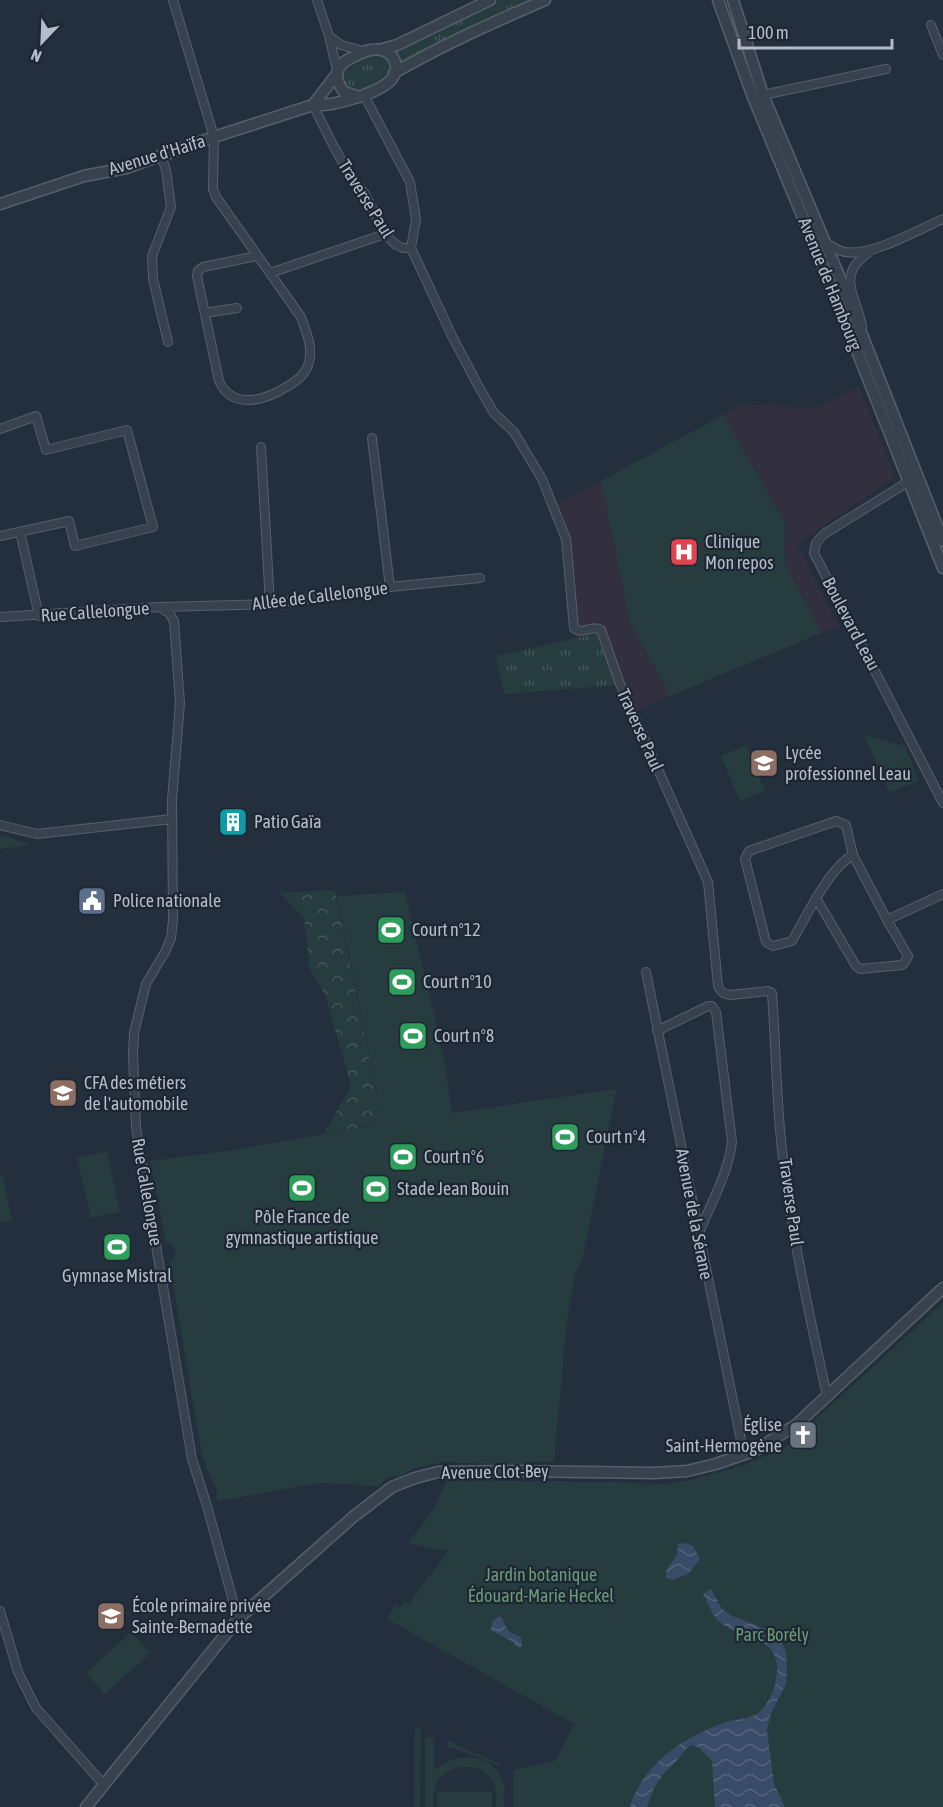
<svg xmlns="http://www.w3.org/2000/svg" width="943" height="1807" viewBox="0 0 943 1807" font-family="'Asap Condensed',sans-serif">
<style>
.medical{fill:#32303f}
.grass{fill:url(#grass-tufts)}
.forest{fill:url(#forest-crowns)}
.green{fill:#263c3f}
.water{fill:url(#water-waves)}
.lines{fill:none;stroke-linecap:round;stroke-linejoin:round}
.minor-casing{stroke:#565f6c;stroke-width:10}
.tertiary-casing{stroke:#565f6c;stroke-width:13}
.minor{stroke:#38414e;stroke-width:8}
.tertiary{stroke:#38414e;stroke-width:10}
.labels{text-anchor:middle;stroke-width:4.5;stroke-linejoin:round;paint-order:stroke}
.street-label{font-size:18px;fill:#b4bcc9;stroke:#1d2633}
.poi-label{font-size:18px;fill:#b4bcc9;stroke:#1d2633;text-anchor:start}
.park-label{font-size:18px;fill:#6b9a76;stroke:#1d2633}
</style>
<defs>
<pattern id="grass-tufts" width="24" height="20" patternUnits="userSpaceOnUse" patternTransform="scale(1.5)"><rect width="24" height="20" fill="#263c3f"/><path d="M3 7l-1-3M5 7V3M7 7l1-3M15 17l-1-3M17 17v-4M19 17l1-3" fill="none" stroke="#435659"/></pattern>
<pattern id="forest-crowns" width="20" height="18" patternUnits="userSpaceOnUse" patternTransform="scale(1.5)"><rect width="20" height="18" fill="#263c3f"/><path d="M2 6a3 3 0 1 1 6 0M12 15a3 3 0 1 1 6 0" fill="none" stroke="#435659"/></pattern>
<pattern id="water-waves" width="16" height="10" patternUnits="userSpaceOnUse" patternTransform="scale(1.5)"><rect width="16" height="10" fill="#394c67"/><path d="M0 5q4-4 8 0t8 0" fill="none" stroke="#53647b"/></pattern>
</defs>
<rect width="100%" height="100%" fill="#242f3e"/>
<path class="medical" d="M859,387L895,477L797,544L839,626L634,711L603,629H578L567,535L554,506L698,430L737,407L736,404L814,408L829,402Z"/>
<path class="grass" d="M498,0H537L403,64L399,62L395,52L398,49Z
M379,53C402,68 384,82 366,88C362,89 357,92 352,91C348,89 345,85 343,81C337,62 366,55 379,53Z
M600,633L617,685L504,694L496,656Z"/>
<path class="forest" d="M335,890L383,1124L324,1134L351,1086L326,997L310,969L304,918L280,893Z"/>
<path class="green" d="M723,415L785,522V564L821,633L670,696L630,622L601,481Z
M864,735L905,746L919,781L889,792Z
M746,745L765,791L740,801L721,756Z
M0,835H4L30,845L0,849Z
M405,892L444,1058L452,1113L615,1089L616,1091L583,1257L575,1275L567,1321L554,1462H527V1465L444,1462L418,1467L397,1477L392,1476L385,1479L382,1484L378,1486L363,1487L362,1485L320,1483L217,1501V1492L202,1456L169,1260L173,1259L176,1253C174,1247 172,1244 166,1242L150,1161L227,1151L383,1124L337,896Z
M107,1152L120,1212L91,1218L77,1158Z
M0,1176H3L12,1221L0,1223Z
M943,1303V1807H513V1770L555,1761L574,1724L387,1619L396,1604L400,1607L404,1601L409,1604L448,1551L445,1548L443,1551L408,1543L432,1511L447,1480L607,1482L664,1484L687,1481L744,1465L783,1449Z
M131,1632L151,1653L105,1694L86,1673Z
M415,1728H421L420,1807H414Z
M425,1737L434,1738V1770C455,1752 493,1751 503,1783C506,1790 504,1799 504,1807H496C496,1801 497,1794 495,1788C488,1760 448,1760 436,1784C433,1791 434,1799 434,1807H425Z
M449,1740L455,1743V1745L501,1764L500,1766L454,1748L452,1749L446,1747Z
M437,1792H492V1807H437Z"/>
<path class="water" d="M686,1543L693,1546L700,1559L688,1574L672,1580L666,1578V1571L677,1555L678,1544Z
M711,1589L722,1609L732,1616L768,1630L782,1644L786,1652L787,1670L786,1684L771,1713L767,1730L774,1784L785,1807H715L712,1761L699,1748L692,1745L687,1748L675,1763L664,1773L654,1788L647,1807H630C642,1764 686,1735 727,1722C736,1719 750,1719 758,1713C773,1702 784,1668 772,1651C760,1634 734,1635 720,1622C712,1616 708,1603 703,1594Z
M499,1616C505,1620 502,1622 506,1627C509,1633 516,1635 521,1637L522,1646L520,1648L514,1645L515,1643L490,1630L492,1626V1622Z"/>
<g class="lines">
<g class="minor-casing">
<path id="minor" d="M173,0L214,137L213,189L216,197L301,317C306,332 313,346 309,362C306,374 298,380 288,386C266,400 233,411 219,381L197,276L198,271L203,267L257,256
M317,0L329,36L337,70
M931,25L943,55
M329,36L341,45L363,51
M364,95L410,182L416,219L411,248
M763,95L886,69
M313,105L334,147L352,179L365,194L385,234L396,245L403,248H411
M161,155L166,170L171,207L152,256L153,279L168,342
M825,242C830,245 836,249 841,251C867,260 919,229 943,219
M411,248L453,338L480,389L494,413L514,432L542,479L566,539L574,628C582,636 592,624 601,630L620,684L708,882L718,986C721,992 723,994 730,995L768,991L772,993C775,1034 776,1076 779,1117C786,1211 807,1304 827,1396
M270,273L385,234
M205,313L237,308
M862,327C860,306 841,284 856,264C860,259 866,255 870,251
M0,429L36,416L46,450L127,430L153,527L75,546L69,521L0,536
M372,438L390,587
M261,447L270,604
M908,482L824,534L816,543L814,553L943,803
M20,532L39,616
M159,607L169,613L174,621L180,703L172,800L173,920L171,938L165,952L146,984L134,1033L133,1055L136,1127L192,1459L207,1506L238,1619
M0,617L159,607L270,604L390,587L480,578
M0,825L37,834L172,819
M816,898L856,966L860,969L902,965L905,962L908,956L887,920L853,855C829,868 806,917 792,941L773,946L766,942L745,859L749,851L836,821L846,825L853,855
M887,920L943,894
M646,972L744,1455
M657,1031L708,1006H712L716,1012L732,1142C728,1174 711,1203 699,1233
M0,1611L18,1672L36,1708L104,1785"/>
</g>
<g class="tertiary-casing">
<path id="tertiary" d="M718,0L753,97L832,288L943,568
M733,0L763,95L837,271L943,541
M383,49L397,45L490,0
M394,73C442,45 494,22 545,0
M313,105L336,75
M0,204L84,176L126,168L214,137L313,105C328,106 341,102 355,98C365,95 376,91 385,85C409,70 391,35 355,56C351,58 346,60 343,63C333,72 337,83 344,92L359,97
M86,1807L238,1619L353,1517L392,1487L415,1478L438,1472L516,1471L654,1473L687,1471L716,1464L756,1450L796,1425L943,1288"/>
</g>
<use href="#minor" class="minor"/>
<use href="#tertiary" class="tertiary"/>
</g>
<defs>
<g id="hospital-square" transform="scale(1.5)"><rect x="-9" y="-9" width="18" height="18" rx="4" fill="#e0444e" stroke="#1d2633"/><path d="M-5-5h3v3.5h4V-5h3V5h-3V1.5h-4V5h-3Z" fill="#fff"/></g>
<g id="school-square" transform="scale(1.5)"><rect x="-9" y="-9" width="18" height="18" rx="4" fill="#8d6e63" stroke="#1d2633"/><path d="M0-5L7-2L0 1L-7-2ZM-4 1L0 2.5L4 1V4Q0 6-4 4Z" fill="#fff"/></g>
<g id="building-square" transform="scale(1.5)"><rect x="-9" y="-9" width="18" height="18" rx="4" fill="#0f9aa8" stroke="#1d2633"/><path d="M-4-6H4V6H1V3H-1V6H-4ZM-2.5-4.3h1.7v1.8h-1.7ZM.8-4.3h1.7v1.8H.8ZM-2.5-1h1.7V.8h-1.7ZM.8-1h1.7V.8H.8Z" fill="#fff"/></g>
<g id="civic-square" transform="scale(1.5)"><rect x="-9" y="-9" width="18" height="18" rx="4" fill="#5c6f8a" stroke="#1d2633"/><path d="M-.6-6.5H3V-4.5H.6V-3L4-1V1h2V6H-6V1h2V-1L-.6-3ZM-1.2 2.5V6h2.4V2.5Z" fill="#fff"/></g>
<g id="stadium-square" transform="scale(1.5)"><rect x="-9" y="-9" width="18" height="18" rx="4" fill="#2e9e5b" stroke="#1d2633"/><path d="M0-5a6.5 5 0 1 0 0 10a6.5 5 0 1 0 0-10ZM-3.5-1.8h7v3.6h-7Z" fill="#fff"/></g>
<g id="university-square" transform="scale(1.5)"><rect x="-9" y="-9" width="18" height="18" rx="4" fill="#8d6e63" stroke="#1d2633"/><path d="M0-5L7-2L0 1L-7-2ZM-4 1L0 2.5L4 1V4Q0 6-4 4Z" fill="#fff"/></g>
<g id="church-square" transform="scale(1.5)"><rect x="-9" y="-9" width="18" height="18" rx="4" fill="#6b7280" stroke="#1d2633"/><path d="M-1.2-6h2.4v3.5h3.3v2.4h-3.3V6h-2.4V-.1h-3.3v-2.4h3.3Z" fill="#fff"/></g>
</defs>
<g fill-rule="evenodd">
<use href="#hospital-square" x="684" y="552"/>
<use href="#school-square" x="764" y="763"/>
<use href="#building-square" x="233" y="822"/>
<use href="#civic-square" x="92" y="901"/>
<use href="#stadium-square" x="391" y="930"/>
<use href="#stadium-square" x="402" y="982"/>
<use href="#stadium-square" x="413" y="1036"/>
<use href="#university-square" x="63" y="1093"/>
<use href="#stadium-square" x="565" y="1137"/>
<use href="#stadium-square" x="403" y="1157"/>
<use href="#stadium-square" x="302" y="1188"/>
<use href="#stadium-square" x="376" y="1189"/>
<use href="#stadium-square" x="117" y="1247"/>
<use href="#church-square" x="803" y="1435"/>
<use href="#school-square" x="111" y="1616"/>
</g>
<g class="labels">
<g class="street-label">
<text transform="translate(157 155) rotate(-17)" y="6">Avenue d'Haïfa</text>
<text transform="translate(366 199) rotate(58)" y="6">Traverse Paul</text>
<text transform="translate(830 284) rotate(68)" y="6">Avenue de Hambourg</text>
<text transform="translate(320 596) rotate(-7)" y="6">Allée de Callelongue</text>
<text transform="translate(95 612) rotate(-4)" y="6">Rue Callelongue</text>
<text transform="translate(851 624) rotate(62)" y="6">Boulevard Leau</text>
<text transform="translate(640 730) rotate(66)" y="6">Traverse Paul</text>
<text transform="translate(147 1192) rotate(80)" y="6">Rue Callelongue</text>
<text transform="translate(791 1202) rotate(82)" y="6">Traverse Paul</text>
<text transform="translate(694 1214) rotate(79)" y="6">Avenue de la Sérane</text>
<text transform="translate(495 1472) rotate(-1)" y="6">Avenue Clot-Bey</text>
</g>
<g class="poi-label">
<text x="705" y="548">Clinique<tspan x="705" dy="21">Mon repos</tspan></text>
<text x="785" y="759">Lycée<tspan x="785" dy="21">professionnel Leau</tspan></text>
<text x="254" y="828">Patio Gaïa</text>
<text x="113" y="907">Police nationale</text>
<text x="412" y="936">Court n°12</text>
<text x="423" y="988">Court n°10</text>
<text x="434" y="1042">Court n°8</text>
<text x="84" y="1089">CFA des métiers<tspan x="84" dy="21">de l'automobile</tspan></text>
<text x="586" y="1143">Court n°4</text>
<text x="424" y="1163">Court n°6</text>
<text x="397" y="1195">Stade Jean Bouin</text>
<text x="302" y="1223" text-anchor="middle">Pôle France de<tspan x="302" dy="21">gymnastique artistique</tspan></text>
<text x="117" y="1282" text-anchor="middle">Gymnase Mistral</text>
<text x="782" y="1431" text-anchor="end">Église<tspan x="782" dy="21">Saint-Hermogène</tspan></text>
<text x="132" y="1612">École primaire privée<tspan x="132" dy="21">Sainte-Bernadette</tspan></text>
</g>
<g class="park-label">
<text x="541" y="1581">Jardin botanique<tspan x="541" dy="21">Édouard-Marie Heckel</tspan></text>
<text x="772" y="1641">Parc Borély</text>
</g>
</g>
<g transform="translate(42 42) rotate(203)" stroke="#1d2633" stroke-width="4.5" paint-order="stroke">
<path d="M0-4.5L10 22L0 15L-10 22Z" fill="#b4bcc9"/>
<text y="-9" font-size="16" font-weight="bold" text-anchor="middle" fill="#b4bcc9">N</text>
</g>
<path d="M739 39v9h153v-9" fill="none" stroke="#b4bcc9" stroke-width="3"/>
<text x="748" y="39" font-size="18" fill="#b4bcc9" stroke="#1d2633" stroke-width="4.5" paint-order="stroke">100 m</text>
</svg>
